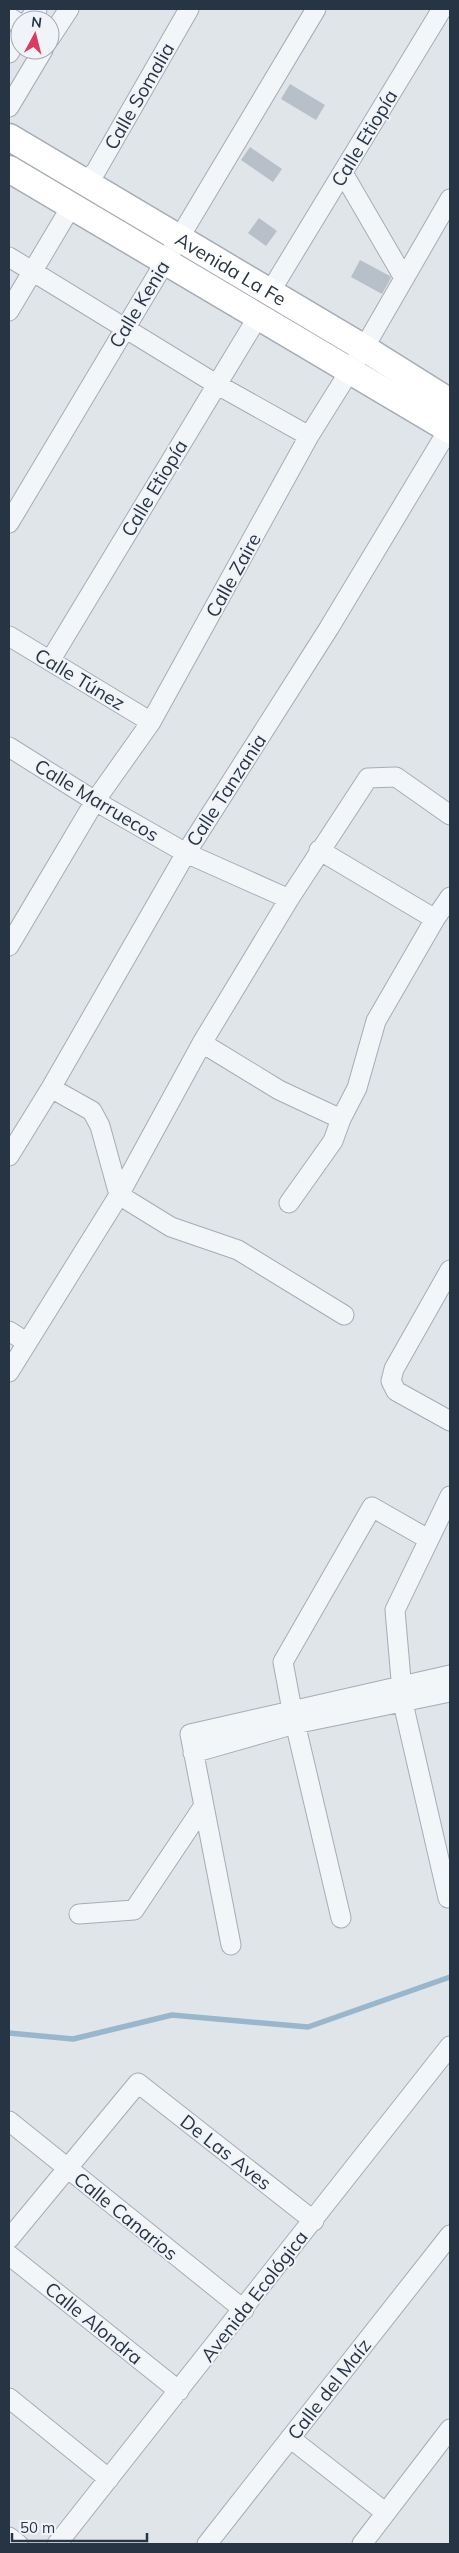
<svg xmlns="http://www.w3.org/2000/svg" width="459" height="2553" viewBox="0 0 459 2553" font-family="Mulish,sans-serif">
<style>
.lines{fill:none;stroke-linecap:round;stroke-linejoin:round}
.stream{stroke:#98b7cd;stroke-width:5.5}
.building{fill:#b7bfc8}
.street-casing{stroke:#a5acb5;stroke-width:21}
.secondary-casing{stroke:#a5acb5;stroke-width:29}
.street{stroke:#f3f6f8;stroke-width:19}
.secondary{stroke:#fff;stroke-width:26}
.labels{text-anchor:middle;stroke-width:4;stroke-linejoin:round;paint-order:stroke}
.street-label{font-size:19px;fill:#273443;stroke:#f0f4f8}
</style>
<rect width="100%" height="100%" fill="#e0e5ea"/>
<g class="lines">
<path class="stream" d="M9,2033L73,2039L172,2015L308,2027L450,1977"/>
</g>
<path class="building" d="M290,84L325,105L316,120L281,99Z
M250,147L282,169L273,182L241,160Z
M259,218L277,231L266,246L248,233Z
M360,260L390,276L391,278L382,294L351,277Z"/>
<g class="lines">
<g class="street-casing">
<path id="street" d="M9,17L20,24
M29,20L37,9
M50,38L69,9
M9,53L20,35
M9,107L43,50
M343,173L404,278
M86,181L96,171L189,9
M9,257L216,384L309,436
M270,292L442,9
M9,311L72,205
M9,523L316,9
M9,636L151,722
M50,661L259,315
M9,747L95,801L186,853L289,899
M319,850L435,919L450,897
M9,946L95,801L151,722L309,436L364,348L450,199
M202,1043L279,1090L341,1119L333,1141L289,1203
M51,1088L92,1111L100,1126L119,1195L171,1227L238,1250L344,1315
M341,1119L357,1088L376,1021L435,919
M9,1156L51,1088L186,853L329,628L450,427
M450,1270L394,1369L391,1381L396,1391L450,1421
M9,1331L26,1342
M9,1372L119,1195L202,1043L289,899L368,778L396,777L450,815
M193,1753L295,1724L450,1692
M448,1898L403,1703L395,1610L450,1496
M79,1914L134,1910L203,1807
M341,1918L292,1710L283,1662L372,1507L428,1539
M231,1945L190,1734L450,1675
M9,2121L244,2310
M9,2239L138,2083L314,2221
M9,2255L179,2391
M9,2398L109,2479
M290,2438L386,2513
M9,2537L18,2544
M57,2544L450,2046
M207,2544L450,2235
M362,2544L450,2429"/>
</g>
<g class="secondary-casing">
<g id="secondary">
<path id="s1" d="M9,137L364,348L450,402"/>
<path d="M9,169L450,430"/>
</g>
</g>
<use href="#street" class="street"/>
<use href="#secondary" class="secondary"/>
</g>
<g class="labels">
<g class="street-label">
<text transform="translate(139 96) rotate(-60)" y="7">Calle Somalia</text>
<text transform="translate(364 138) rotate(-59)" y="7">Calle Etiopía</text>
<text dy="7" stroke="none"><textPath href="#s1" startOffset="258">Avenida La Fe</textPath></text>
<text transform="translate(139 304) rotate(-59)" y="7">Calle Kenia</text>
<text transform="translate(154 488) rotate(-59)" y="7">Calle Etiopía</text>
<text transform="translate(233 575) rotate(-61)" y="7">Calle Zaire</text>
<text transform="translate(80 679) rotate(31)" y="7">Calle Túnez</text>
<text transform="translate(226 790) rotate(-57)" y="7">Calle Tanzania</text>
<text transform="translate(97 800) rotate(31)" y="7">Calle Marruecos</text>
<text transform="translate(226 2152) rotate(38)" y="7">De Las Aves</text>
<text transform="translate(126 2216) rotate(39)" y="7">Calle Canarios</text>
<text transform="translate(254 2296) rotate(-52)" y="7">Avenida Ecológica</text>
<text transform="translate(94 2323) rotate(39)" y="7">Calle Alondra</text>
<text transform="translate(329 2389) rotate(-52)" y="7">Calle del Maíz</text>
</g>
</g>
<rect width="459" height="2553" fill="none" stroke="#273443" stroke-width="20"/>
<g transform="translate(35 35) rotate(7)"><circle r="24" fill="#f0f4f8" stroke="#a0a7b0"/>
<path d="M0-4L9 19L0 12L-9 19Z" fill="#d93b61"/>
<text y="-8" font-size="14" font-weight="bold" text-anchor="middle" fill="#273443">N</text>
</g>
<path d="M12 2533v8h135v-8" fill="none" stroke="#273443" stroke-width="2.5"/>
<text x="20" y="2533" font-size="15" fill="#273443" stroke="#f0f4f8" stroke-width="4" paint-order="stroke">50 m</text>
</svg>
